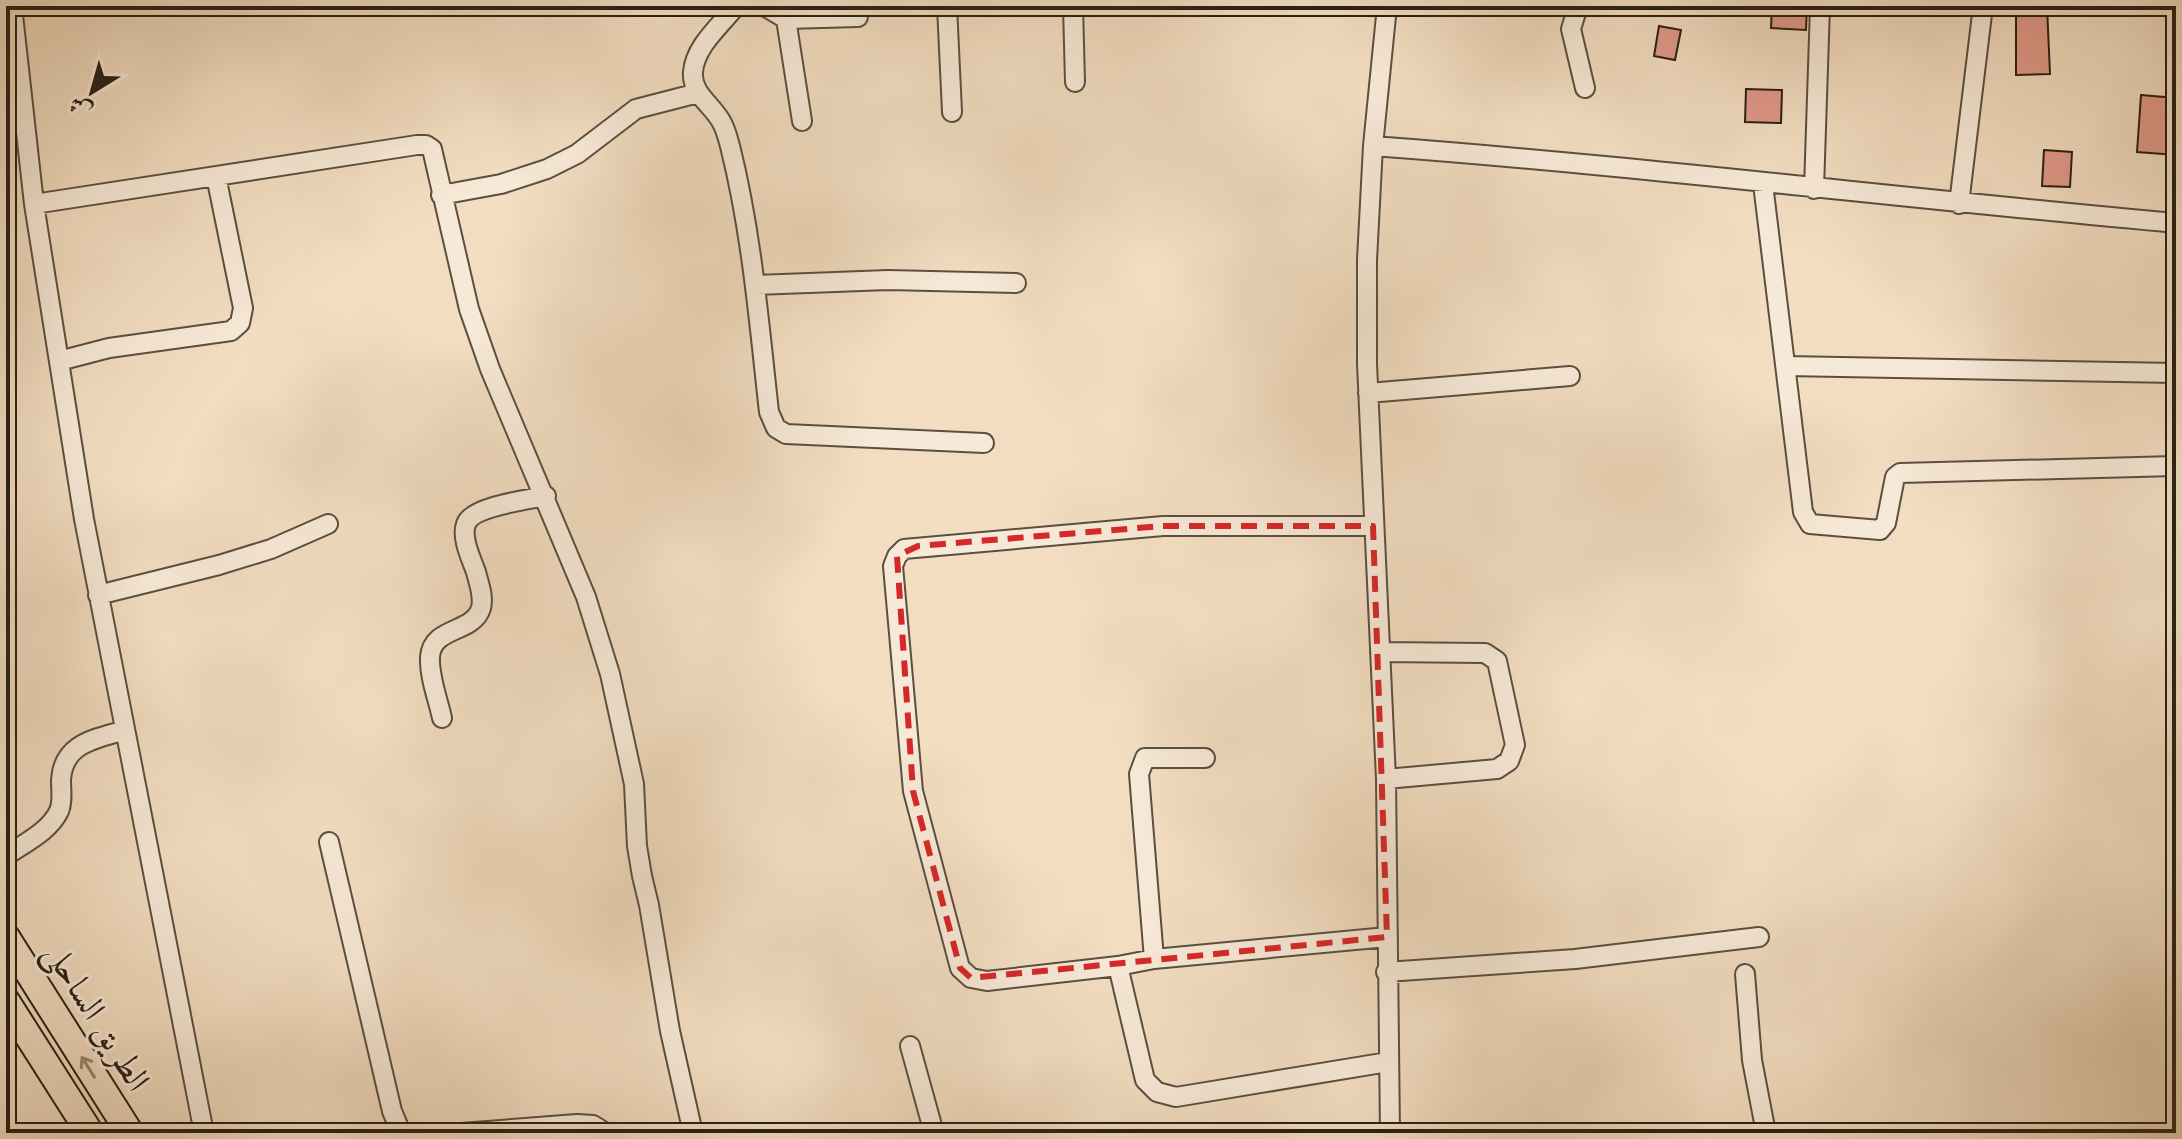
<svg xmlns="http://www.w3.org/2000/svg" width="2182" height="1139" viewBox="0 0 2182 1139" font-family="Cardo,Amiri,serif">
<style>
.cemetery{fill:url(#cemetery-stones);stroke:#707055;stroke-width:2}
.building{fill:#e09989;stroke:#282016;stroke-width:2}
.lines{fill:none;stroke-linecap:round;stroke-linejoin:round}
.minor-casing{stroke:#5a4f41;stroke-width:22}
.highway-casing{stroke:#282016;stroke-width:30}
.minor{stroke:#f7e9d7;stroke-width:18}
.highway{stroke:#f2ddc1;stroke-width:26}
.oneway{stroke:#978874}
.marked{fill:none;stroke:#d62828;stroke-width:6;stroke-dasharray:16 10;stroke-linejoin:round}
.labels{text-anchor:middle;stroke-width:6;stroke-linejoin:round;paint-order:stroke}
.street-label{font-size:34px;fill:#282016;stroke:#f7e9d7}
</style>
<defs>
<pattern id="cemetery-stones" width="16" height="16" patternUnits="userSpaceOnUse" patternTransform="scale(2)"><rect width="16" height="16" fill="#b9c194"/><path d="M2 7V4a2 2 0 0 1 4 0v3zM10 15v-3a2 2 0 0 1 4 0v3z" fill="#9fa67f"/></pattern>
</defs>
<rect width="100%" height="100%" fill="#f2ddc1"/>
<filter id="stains"><feTurbulence type="fractalNoise" baseFrequency=".0025" numOctaves="4"/><feColorMatrix values="0 0 0 0 .2 0 0 0 0 .09 0 0 0 0 .02 0 0 0 .5 -.17"/></filter>
<radialGradient id="worn" r=".72"><stop offset=".6" stop-color="#630" stop-opacity="0"/><stop offset="1" stop-color="#630" stop-opacity=".3"/></radialGradient>
<path class="cemetery" d="M1189,6H1359L1188,15Z"/>
<path class="building" d="M1772,6H1807L1806,30L1771,28Z
M2016,6H2047L2050,74L2016,75Z
M1659,26L1681,30L1675,60L1654,56Z
M1746,89L1782,90L1781,123L1745,122Z
M2141,95L2176,98V155L2137,152Z
M2044,150L2072,152L2070,187L2042,186Z"/>
<g class="lines">
<g class="minor-casing">
<path id="minor" d="M12,6L34,204L84,519L204,1133
M736,6C721,25 695,46 693,72C691,94 713,105 722,123C726,130 728,139 730,146C752,234 759,323 769,412L776,428L786,434L984,443
M764,6L786,19L858,17
M947,6L952,112
M1073,6L1075,82
M1387,6L1373,146L1367,260V364L1386,779L1390,1133
M1578,6L1571,29L1585,88
M786,19L802,121
M1373,146C1641,166 1908,199 2176,223
M1763,184L1803,512L1810,524L1880,530L1886,523L1895,477L1900,473L2176,466
M1814,189L1820,6
M441,195L501,184L547,169L577,154L636,109L698,93
M34,204L417,145H426L432,149L469,309L490,369L586,597L610,674L634,784L637,846L642,876L649,905L670,1031L693,1133
M1959,204L1983,6
M755,285L888,280L1016,283
M59,361L109,348L231,331L240,323L243,308L216,176
M1786,366L2176,373
M1368,393L1570,376
M1373,526H1163L904,549L897,556L893,566L913,791L960,968L971,978L987,981L1118,966L1154,959L1387,937
M98,595L219,565L271,549L328,524
M1380,652L1485,653L1497,661L1515,745L1509,761L1497,769L1386,779
M442,718C438,699 429,677 430,657C432,626 473,634 481,608C484,596 479,584 476,572C471,558 461,538 466,524C472,506 528,500 546,496
M329,842L392,1111L401,1133
M6,856C24,843 49,832 59,811C63,802 61,790 61,780C63,743 95,739 125,730
M1154,959L1139,774L1145,758H1205
M1118,966L1145,1080L1157,1092L1176,1097L1388,1062
M1386,972L1575,959L1759,937
M1745,974L1752,1060L1766,1133
M910,1046L934,1133
M461,1133L577,1124L593,1125L606,1133"/>
</g>
<g class="highway-casing">
<path id="highway" d="M6,937L130,1133
M6,1001L90,1133"/>
</g>
<use href="#minor" class="minor"/>
<use href="#highway" class="highway"/>
</g>
<defs><path id="oneway-shaft" d="M-6 0H5M1.5-3L5.5 0L1.5 3" fill="none" stroke-width="1.6" stroke-linecap="round" stroke-linejoin="round" transform="scale(2)"/></defs>
<use class="oneway" href="#oneway-shaft" transform="translate(88 1067) rotate(-122)"/>
<path class="marked" d="M1163,526H1373L1387,937L971,978L960,968L913,791L897,556L918,546Z"/>
<g class="labels">
<g class="street-label">
<text transform="translate(98 1016) rotate(58)" y="12">الطريق الساحلى</text>
</g>
</g>
<rect width="2182" height="1139" fill="none" stroke="#f2ddc1" stroke-width="32"/>
<rect x="8" y="8" width="2166" height="1123" fill="none" stroke="#282016" stroke-width="4"/>
<rect x="16" y="16" width="2150" height="1107" fill="none" stroke="#282016" stroke-width="2"/>
<g transform="translate(92 92) rotate(217)" stroke="#f7e9d7" stroke-width="6" paint-order="stroke">
<path d="M0-6L14 30L0 20L-14 30Z" fill="#282016"/>
<text y="-12" font-size="22" font-weight="bold" text-anchor="middle" fill="#282016">ش</text>
</g>
<rect width="100%" height="100%" filter="url(#stains)"/>
<rect width="100%" height="100%" fill="url(#worn)"/>
</svg>
